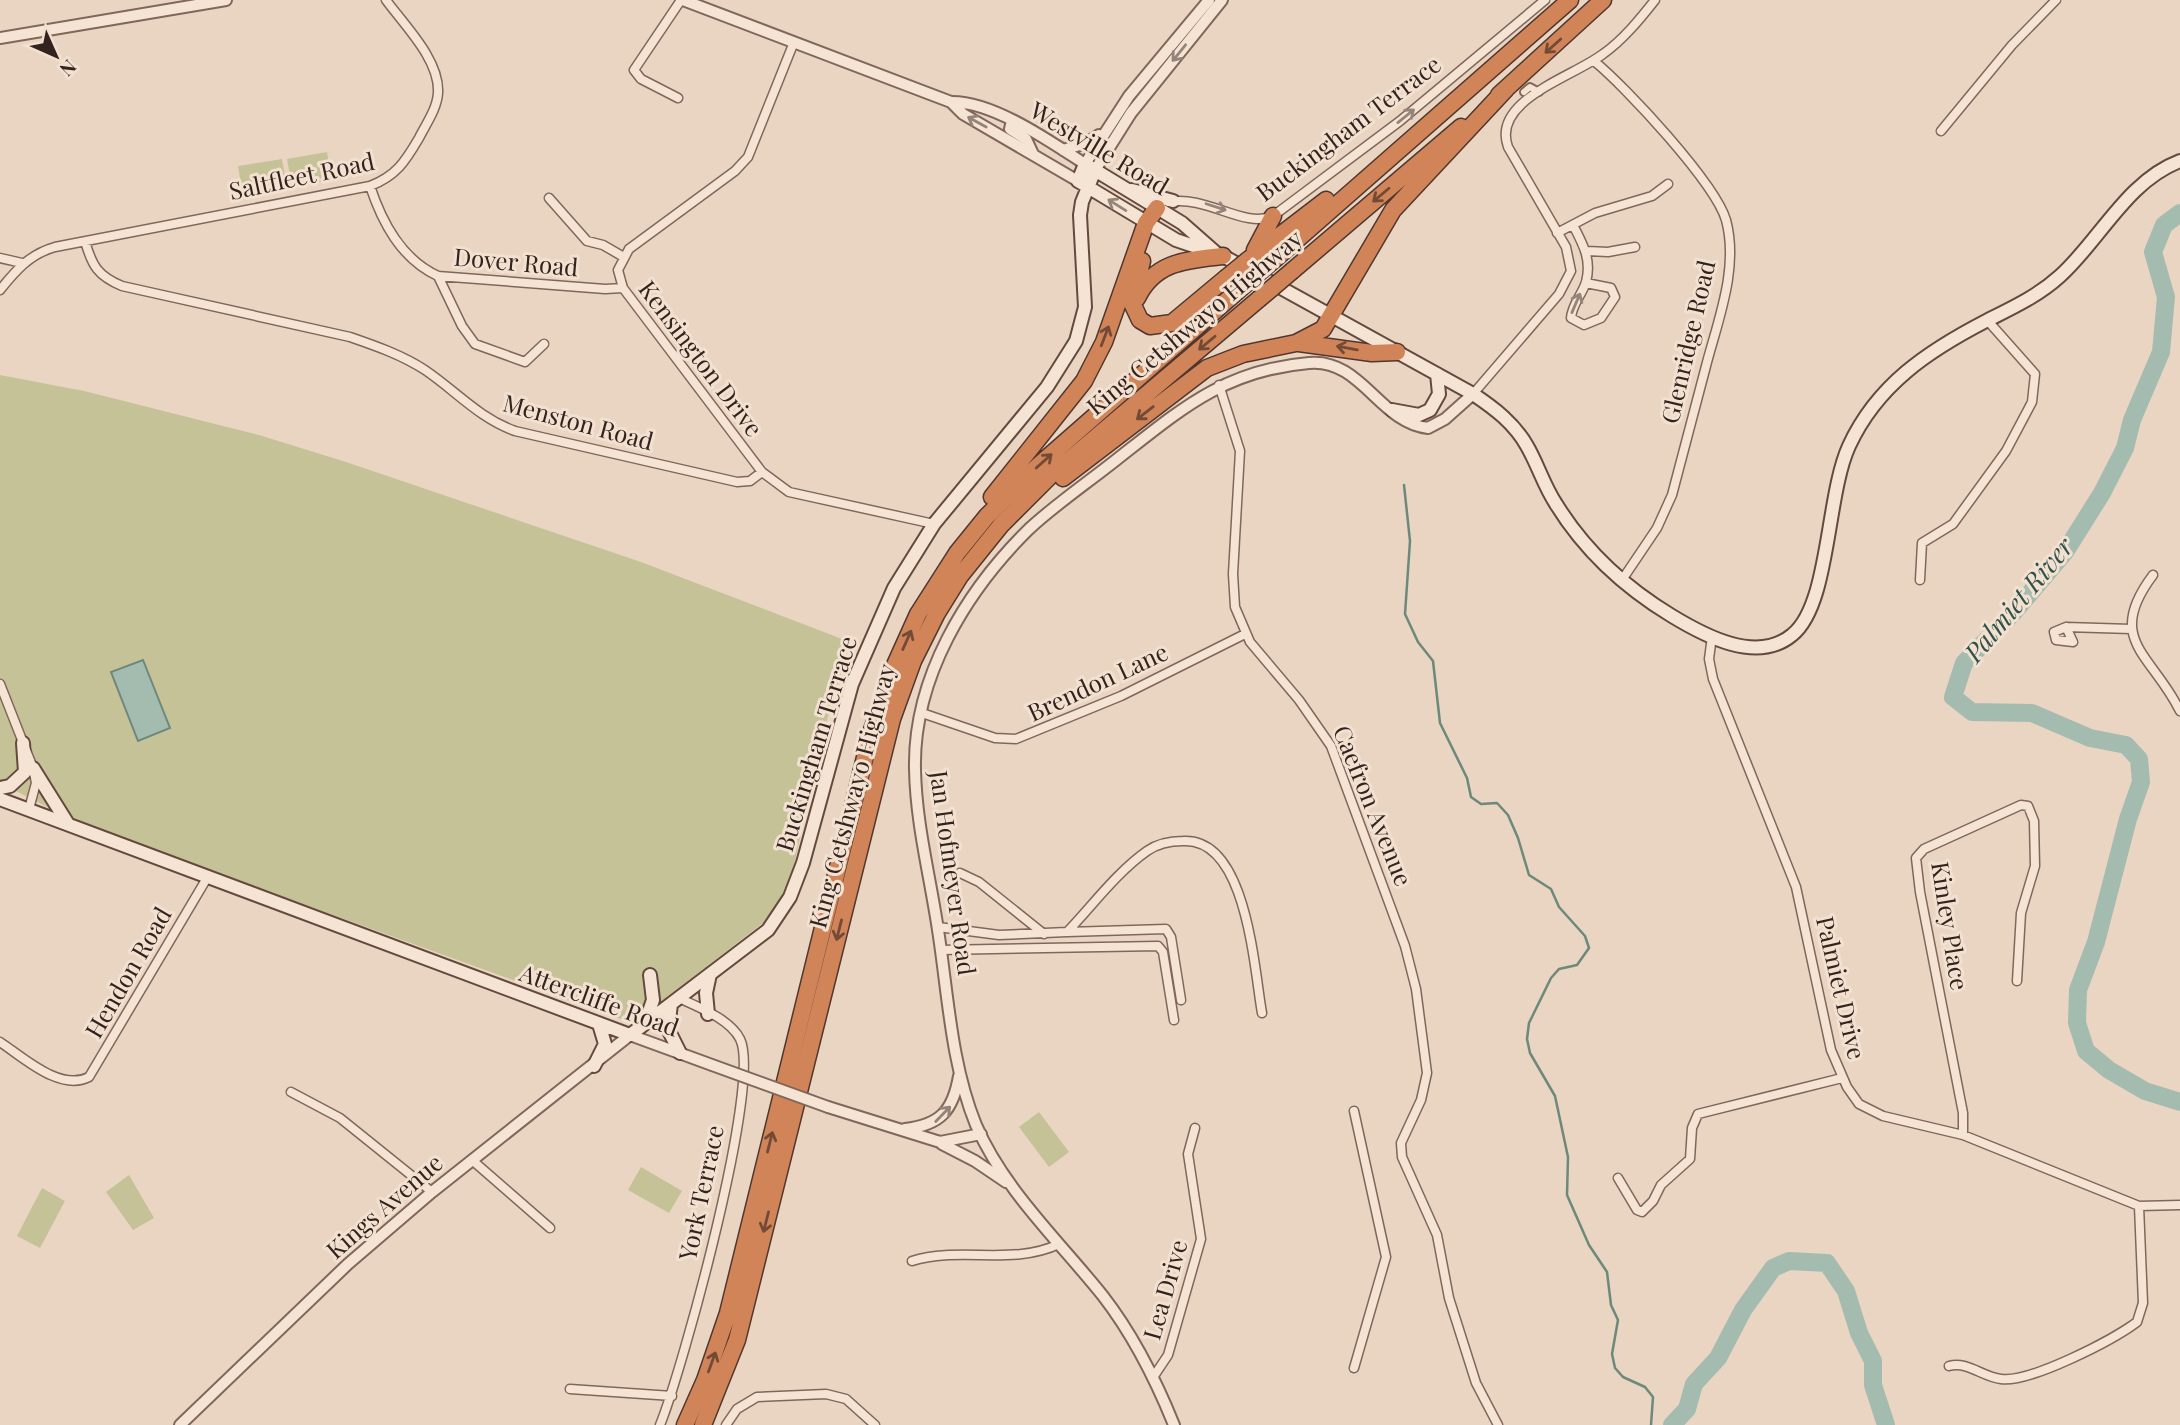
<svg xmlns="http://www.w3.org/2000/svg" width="2180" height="1425" viewBox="0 0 2180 1425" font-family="'Playfair Display',serif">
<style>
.green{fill:#c6c297}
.water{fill:#a4bcb0;stroke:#6c897c;stroke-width:2}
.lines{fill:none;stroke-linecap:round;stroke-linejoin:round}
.stream{stroke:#6c897c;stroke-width:2.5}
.river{stroke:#a4bcb0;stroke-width:18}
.pedestrian-casing{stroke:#81675b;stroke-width:10}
.minor-casing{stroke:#81675b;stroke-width:11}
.tertiary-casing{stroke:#81675b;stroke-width:14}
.secondary-casing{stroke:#63493e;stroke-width:16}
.motorway-casing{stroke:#4f372f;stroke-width:19}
.pedestrian{stroke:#f5e4d4;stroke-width:6}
.minor{stroke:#f5e4d4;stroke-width:8}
.tertiary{stroke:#f5e4d4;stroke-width:10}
.secondary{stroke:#f5e4d4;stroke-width:12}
.motorway{stroke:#d28459;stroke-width:16}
.tertiary-bridge-casing{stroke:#81675b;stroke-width:14;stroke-linecap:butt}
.motorway-bridge-casing{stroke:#4f372f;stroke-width:19;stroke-linecap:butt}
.tertiary-bridge{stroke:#f5e4d4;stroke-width:10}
.motorway-bridge{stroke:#d28459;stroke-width:16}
.oneway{stroke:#734a36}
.oneway2{stroke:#948479}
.labels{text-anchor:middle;stroke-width:6;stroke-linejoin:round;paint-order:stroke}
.street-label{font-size:24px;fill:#33231e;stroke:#f2e1d0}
.water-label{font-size:26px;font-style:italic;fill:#2e5148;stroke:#f2e1d0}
</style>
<rect width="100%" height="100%" fill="#e9d5c2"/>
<path class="green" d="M327,152L332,180L292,187L287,159Z
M282,159L287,188L243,196L238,166Z
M0,375L84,391L259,435L346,462L641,562L850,642L823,734L794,865L783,896L767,920L638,1019L629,1022L77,822L0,783Z
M1039,1112L1069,1152L1049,1167L1019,1127Z
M641,1167L682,1191L669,1213L628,1190Z
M129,1175L154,1218L133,1230L106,1192Z
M42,1188L65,1201L40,1248L17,1236Z"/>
<path class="water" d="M143,660L170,728L138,741L111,672Z"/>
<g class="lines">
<path class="stream" d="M1404,485L1410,541L1405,614L1418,642L1433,661L1440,723L1467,778L1471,797L1481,804L1497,803L1508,815L1518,838L1529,875L1551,889L1559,907L1585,936L1589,948L1577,965L1559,969L1551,978L1529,1023L1527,1039L1530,1053L1555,1096L1568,1157L1567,1195L1589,1245L1607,1272L1611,1305L1618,1320L1612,1354L1615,1368L1623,1377L1645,1387L1653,1397L1651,1425"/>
<path class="river" d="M2180,213L2164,225L2153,252L2166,297L2161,352L2132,420L2125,448L2102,493L2065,552L2014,612L1964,663L1953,697L1972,712L2032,713L2090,738L2126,745L2139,759L2141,782L2128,819L2096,942L2078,990L2077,1023L2086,1051L2109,1070L2145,1091L2180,1102
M1672,1425L1687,1409L1694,1384L1718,1358L1743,1310L1773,1268L1789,1261L1827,1263L1846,1291L1859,1333L1873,1361V1385L1886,1425"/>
<g class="pedestrian-casing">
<path id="pedestrian" d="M1524,92L1530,87L1539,92"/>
</g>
<g class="minor-casing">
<path id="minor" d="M1594,61C1626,87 1715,183 1726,220C1739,268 1718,320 1706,366C1695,409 1683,452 1672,495L1657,528L1622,580
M678,98L641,79L634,70L681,0
M1941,131L2012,45L2056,0
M370,186C382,222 401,259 438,276L605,289L623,288
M549,198L587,241L603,245L622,256
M1169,202C1207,195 1244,229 1273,216L1400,121L1545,0
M1573,225C1583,244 1592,260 1586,282C1582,295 1572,304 1571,318L1584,325L1601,318L1615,297L1611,288L1586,283
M1557,233L1595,213L1652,196L1668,184
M85,241C92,266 98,276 122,286L350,337C376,346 402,355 425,370C456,391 479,418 515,431L737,482L750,481L762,472L789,492L934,524
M1587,251L1608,252L1635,247
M0,258L22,263
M438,276L462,326L475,344L525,362L544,344
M0,290C16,270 30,254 55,247L370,186C396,176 405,162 419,138C426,124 437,109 438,93C440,60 405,26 386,0
M1219,385L1240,451L1233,574L1235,607L1250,642L1299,700L1331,746L1405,946L1416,989L1427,1073L1421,1100L1401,1143L1402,1157L1437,1235L1449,1298L1476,1383L1498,1425
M1473,394L1559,294L1571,271L1566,247L1508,147C1491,100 1573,77 1603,54C1623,40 1640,19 1655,0
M762,472L623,288L618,270L629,249L735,171L748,157L794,42
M2153,575C2104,640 2152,654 2180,711
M1920,580L1922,543L1953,524L2006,451L2032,402L2035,374L1988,321
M2066,627L2073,642L2056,640L2054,632L2066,627L2131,629
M1712,636L1709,659L1713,679L1796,887L1831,1050L1847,1087L1859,1104L1883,1116L1963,1135L2139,1206L2180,1205
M0,684L33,768L36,783L29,809
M922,713L995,738L1016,739L1121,696L1245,634
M960,873L979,882L1044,934
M938,927L999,935L1067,932C1092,906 1117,872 1147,851C1157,844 1171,841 1183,841C1247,837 1254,969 1262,1013
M1067,932L1166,929L1171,937L1181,1000
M941,950L1158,946L1163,952L1174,1020
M0,1042C23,1057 60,1092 89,1077L207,878
M291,1092L340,1118L432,1192
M1354,1111L1386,1257L1354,1368
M1963,1135V1113L1920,892L1916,858L1924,849L2021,805L2028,806L2034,821L2035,866L2021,913L2017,981
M472,1160L550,1228
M1618,1178L1637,1210L1642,1212L1653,1201L1661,1185L1690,1159L1692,1128L1698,1114L1842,1078
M912,1261C960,1246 1013,1266 1059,1244
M1949,1366C1968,1361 1982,1377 2001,1379C2030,1383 2113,1340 2137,1322L2143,1303L2139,1206
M1154,1376L1168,1355L1201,1239L1188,1154L1195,1128
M570,1389L672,1396
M660,1425C682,1371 762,1082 740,1039C730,1019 698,1007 679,998
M726,1425L737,1409L757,1397L826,1394L846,1399L875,1425"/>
</g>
<g class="tertiary-casing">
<path id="tertiary" d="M683,0L951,102C993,101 1051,142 1085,164L1129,96L1209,0
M0,38L226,0
M951,102L963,114L1078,181
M1012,121L1010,129L1026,139L1033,154
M1063,150L1086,143L1099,135
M1095,170L1131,113L1222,0
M828,1107L940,1142L981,1134
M905,1129C940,1125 953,1111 959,1076
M942,1144L975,1161L1006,1182
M180,1425L348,1264L432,1192L630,1035L712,1065
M1174,1425C1155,1378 1134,1336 1103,1296C1060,1242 1004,1190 976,1125C951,1064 948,994 938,930C930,876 916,824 915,769C913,678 966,591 1029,529C1056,504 1087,483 1116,460C1180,410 1224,370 1309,363C1361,358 1380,423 1428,428L1445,419L1473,394"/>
</g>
<g class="secondary-casing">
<path id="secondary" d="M1078,181L1176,240L1223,256L1473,394C1494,408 1514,423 1527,446C1538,465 1544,486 1556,504C1585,551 1624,587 1672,616C1705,636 1757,664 1792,635C1830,605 1826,496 1849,446C1877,385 1928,351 1986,321C2012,308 2038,296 2060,276C2100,240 2127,181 2180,161
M1078,181L1085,164L1182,223L1215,252
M1132,190L1173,201
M1392,410L1419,415L1430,410L1439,394L1437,374
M33,768L68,824
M0,788L10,786L25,772L23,743
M0,799L630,1035L768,930L790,897L803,863L852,684L894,588L934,524L1047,387L1076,341L1085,307L1080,215L1082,202L1095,170
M671,1004L668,1029L680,1053
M708,1014L706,993L710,974
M645,1023L653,1000L650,975
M594,1066L605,1044L599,1024"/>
</g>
<g class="motorway-casing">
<path id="motorway" d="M1499,95L1603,0
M1255,250L1273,216
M1276,258L1570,0
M1248,260L1326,200
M1142,261L1132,303L1140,320L1150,326L1172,323L1226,278
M1292,271L1461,127
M1137,298C1155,261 1187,260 1223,256
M1299,343L1372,353L1397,352
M1063,478L1207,368L1243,354L1296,343L1323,329L1393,210L1506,89
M992,497L1084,381L1104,342L1146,223L1157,208
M685,1425L705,1380L728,1313L871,733L895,665L918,614L957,553L987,516L1039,465L1241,288
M703,1425L737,1340L892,719L913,661L937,613L960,576L1001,525L1050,476L1259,299"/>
</g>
<use href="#pedestrian" class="pedestrian"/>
<use href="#minor" class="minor"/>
<use href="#tertiary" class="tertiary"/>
<use href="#secondary" class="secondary"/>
<use href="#motorway" class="motorway"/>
<g class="tertiary-bridge-casing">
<path id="tertiary-bridge" d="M712,1065L828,1107"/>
</g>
<g class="motorway-bridge-casing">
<path id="motorway-bridge" d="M1226,278L1248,260
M1241,288L1276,258
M1259,299L1292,271"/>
</g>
<use href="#tertiary-bridge" class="tertiary-bridge"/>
<use href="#motorway-bridge" class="motorway-bridge"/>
</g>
<defs><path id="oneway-shaft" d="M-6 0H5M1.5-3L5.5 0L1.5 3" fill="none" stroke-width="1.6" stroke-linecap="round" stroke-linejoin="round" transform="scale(1.75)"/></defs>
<g class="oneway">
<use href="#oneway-shaft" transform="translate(1553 46) rotate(138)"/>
<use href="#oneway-shaft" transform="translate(1381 195) rotate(140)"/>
<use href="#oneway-shaft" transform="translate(1105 336) rotate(-69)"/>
<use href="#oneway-shaft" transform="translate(1207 343) rotate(140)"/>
<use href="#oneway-shaft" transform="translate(1347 348) rotate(-170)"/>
<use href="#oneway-shaft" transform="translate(1145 413) rotate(142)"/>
<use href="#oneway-shaft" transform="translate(1044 461) rotate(-42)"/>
<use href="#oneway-shaft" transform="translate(907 640) rotate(-66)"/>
<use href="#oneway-shaft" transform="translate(839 930) rotate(104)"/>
<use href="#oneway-shaft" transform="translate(770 1142) rotate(-76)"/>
<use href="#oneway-shaft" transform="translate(766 1222) rotate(104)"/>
<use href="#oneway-shaft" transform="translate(712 1362) rotate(-70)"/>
</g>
<g class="oneway2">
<use href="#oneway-shaft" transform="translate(1179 53) rotate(129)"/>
<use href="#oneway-shaft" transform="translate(1406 116) rotate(-39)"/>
<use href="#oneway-shaft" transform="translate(977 122) rotate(-151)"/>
<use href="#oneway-shaft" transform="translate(1117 205) rotate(-148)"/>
<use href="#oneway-shaft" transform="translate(1216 207) rotate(18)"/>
<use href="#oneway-shaft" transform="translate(1576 303) rotate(-67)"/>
<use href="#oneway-shaft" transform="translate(943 1114) rotate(-46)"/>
</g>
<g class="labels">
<g class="street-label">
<text transform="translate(1349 129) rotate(-37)" y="8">Buckingham Terrace</text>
<text transform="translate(1099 149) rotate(31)" y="8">Westville Road</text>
<text transform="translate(302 177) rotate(-12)" y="8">Saltfleet Road</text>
<text transform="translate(516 263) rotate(5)" y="8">Dover Road</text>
<text transform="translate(1195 323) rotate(-40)" y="8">King Cetshwayo Highway</text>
<text transform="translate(1689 342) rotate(-77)" y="8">Glenridge Road</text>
<text transform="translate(700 359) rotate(53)" y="8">Kensington Drive</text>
<text transform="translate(578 423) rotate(15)" y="8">Menston Road</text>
<text transform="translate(1098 683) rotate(-25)" y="8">Brendon Lane</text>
<text transform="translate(817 744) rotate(-73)" y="8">Buckingham Terrace</text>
<text transform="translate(853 796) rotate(-75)" y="8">King Cetshwayo Highway</text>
<text transform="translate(1372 806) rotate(68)" y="8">Caefron Avenue</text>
<text transform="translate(952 873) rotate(82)" y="8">Jan Hofmeyer Road</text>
<text transform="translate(1949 926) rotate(81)" y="8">Kinley Place</text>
<text transform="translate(129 973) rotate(-60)" y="8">Hendon Road</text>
<text transform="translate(1840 988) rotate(77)" y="8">Palmiet Drive</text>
<text transform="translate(599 1001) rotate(20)" y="8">Attercliffe Road</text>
<text transform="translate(702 1193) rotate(-78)" y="8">York Terrace</text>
<text transform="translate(385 1207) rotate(-41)" y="8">Kings Avenue</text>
<text transform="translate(1166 1290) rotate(-74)" y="8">Lea Drive</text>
</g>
<g class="water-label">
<text transform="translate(2019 600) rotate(-50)" y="9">Palmiet River</text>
</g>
</g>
<g transform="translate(56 56) rotate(135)" stroke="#f2e1d0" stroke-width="5" paint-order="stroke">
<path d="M0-5L12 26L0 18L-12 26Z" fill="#33231e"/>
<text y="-10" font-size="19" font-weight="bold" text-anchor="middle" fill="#33231e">N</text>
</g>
</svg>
